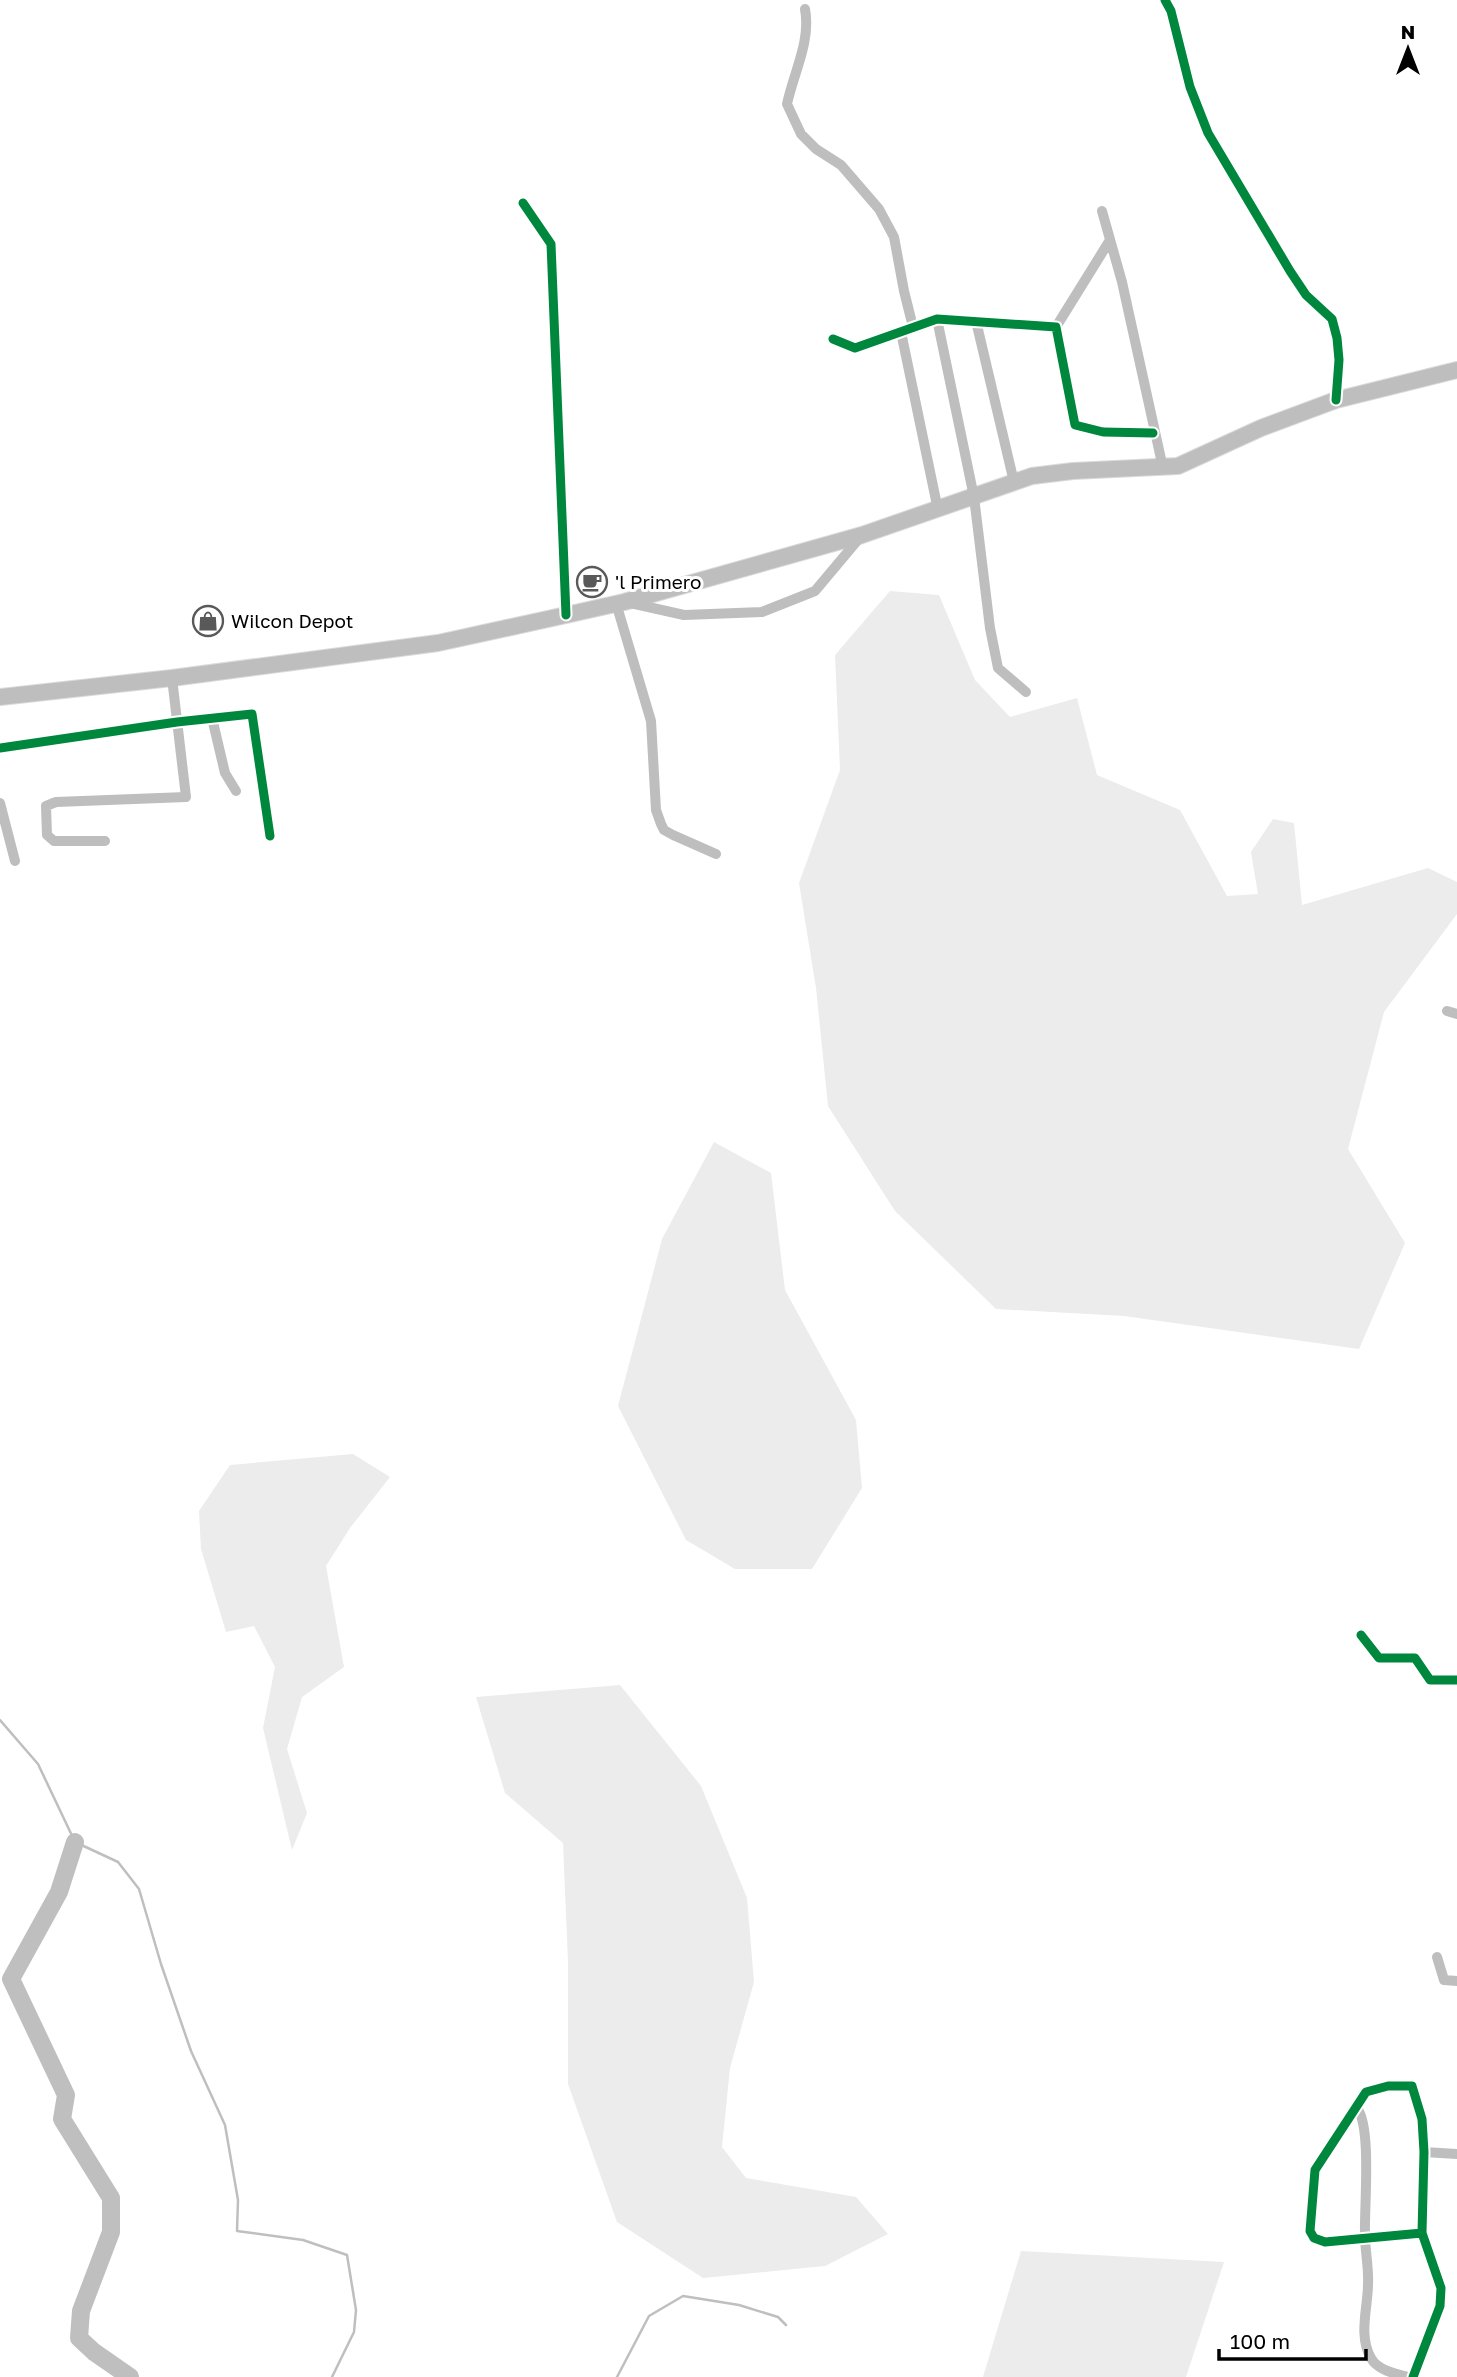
<svg xmlns="http://www.w3.org/2000/svg" width="1457" height="2377" viewBox="0 0 1457 2377" font-family="'Golos Text',sans-serif">
<style>
.green{fill:#ececec}
.lines{fill:none;stroke-linecap:round;stroke-linejoin:round}
.stream{stroke:#bfbfbf;stroke-width:2.5}
.river{stroke:#bfbfbf;stroke-width:18}
.highway-casing{stroke:#dbdbdb;stroke-width:18}
.minor{stroke:#bebebe;stroke-width:10}
.highway{stroke:#bebebe;stroke-width:16}
.cycleway-casing{stroke:#fff;stroke-width:13}
.cycleway{stroke:#00873e;stroke-width:9}
.labels{text-anchor:middle;stroke-width:6;stroke-linejoin:round;paint-order:stroke}
.poi-label{font-size:19px;fill:#000;stroke:#fff;text-anchor:start}
</style>
<rect width="100%" height="100%" fill="#fff"/>
<path class="green" d="M890,591L939,595L975,680L1010,717L1077,698L1097,775L1180,810L1227,896L1258,894L1251,852L1273,819L1294,823L1302,905L1428,868L1457,882V914L1384,1012L1348,1149L1405,1243L1359,1349L1124,1316L996,1309L895,1211L828,1106L816,988L799,883L840,770L835,655Z
M714,1142L771,1173L785,1290L856,1420L862,1488L812,1569H735L686,1540L618,1406L662,1239Z
M353,1454L390,1477L350,1528L326,1566L344,1667L302,1697L287,1749L307,1813L292,1850L263,1728L275,1667L254,1626L226,1632L201,1549L199,1511L230,1465Z
M620,1685L701,1786L747,1898L754,1982L730,2068L722,2147L746,2178L856,2197L888,2234L825,2266L703,2278L617,2222L568,2084V1961L563,1843L505,1793L476,1697Z
M1021,2251L1224,2262L1186,2377H983Z"/>
<g class="lines">
<path class="stream" d="M0,1720L38,1764L75,1842L118,1862L139,1889L161,1964L191,2051L225,2125L238,2200L237,2231L303,2240L347,2255L356,2310L354,2332L332,2377
M617,2377L649,2316L683,2296L739,2305L778,2317L786,2325"/>
<path class="river" d="M75,1842L59,1892L11,1979L66,2095L62,2119L111,2198V2232L81,2311L79,2338L94,2352L130,2377"/>
<g class="highway-casing">
<path id="highway" d="M0,697L172,678L438,643L566,615L624,602L862,535L1032,476L1073,471L1178,466L1261,428L1336,400L1457,370"/>
</g>
<path class="minor" d="M1165,0L1171,11L1190,87L1208,133L1290,271L1306,295L1332,319L1337,338L1339,360L1336,400
M805,9C811,41 794,72 787,104L801,134L816,149L841,165L879,209L894,237L904,291L913,327
M523,203L551,244L566,615
M1102,211L1122,282L1163,468
M937,319L974,497L990,628L998,668L1026,692
M976,321L1014,482
M1056,327L1110,240
M901,332L938,510
M833,339L855,348L937,319L1056,327L1075,425L1103,432L1153,433
M626,602L684,615L762,612L815,591L862,535
M616,603L651,721L656,810L661,824L664,830L673,835L716,854
M212,718L225,773L236,791
M0,748L177,722L252,714L270,836
M0,803L15,861
M105,841H54L47,835L46,806L56,802L186,797L172,678
M1447,1011L1457,1014
M1361,1635L1379,1658H1415L1430,1680H1457
M1437,1957L1444,1980L1457,1981
M1357,2108C1372,2127 1364,2208 1365,2235C1365,2251 1369,2268 1368,2284C1368,2307 1358,2336 1371,2358C1377,2370 1396,2374 1408,2377
M1424,2152L1457,2154
M1413,2377L1440,2306L1441,2288L1422,2233L1424,2152L1422,2119L1412,2086H1388L1366,2092L1315,2170L1310,2231L1314,2238L1325,2242L1422,2233"/>
<use href="#highway" class="highway"/>
<g class="cycleway-casing">
<path id="cycleway" d="M1165,0L1171,11L1190,87L1208,133L1290,271L1306,295L1332,319L1337,338L1339,360L1336,400
M523,203L551,244L566,615
M833,339L855,348L937,319L1056,327L1075,425L1103,432L1153,433
M0,748L177,722L252,714L270,836
M1361,1635L1379,1658H1415L1430,1680H1457
M1413,2377L1440,2306L1441,2288L1422,2233L1424,2152L1422,2119L1412,2086H1388L1366,2092L1315,2170L1310,2231L1314,2238L1325,2242L1422,2233"/>
</g>
<use href="#cycleway" class="cycleway"/>
</g>
<defs>
<g id="cafe-ring" transform="scale(1.575)"><circle r="9.5" fill="#fff" stroke="#595959" stroke-width="1.5"/><path d="M-5.5-4.5H6V0H3Q3 3.5 0 3.5H-2.5Q-5.5 3.5-5.5 0ZM3-3.2v2h1.7v-2ZM-6 4.5H4V6H-6Z" fill="#595959"/></g>
<g id="shop-ring" transform="scale(1.575)"><circle r="9.5" fill="#fff" stroke="#595959" stroke-width="1.5"/><path d="M-5-2.5h2.3a2.7 3.5 0 0 1 5.4 0H5L5.5 6h-11ZM-1.5-2.5h3a1.5 2.3 0 0 0-3 0Z" fill="#595959"/></g>
</defs>
<g fill-rule="evenodd">
<use href="#cafe-ring" x="592" y="582"/>
<use href="#shop-ring" x="208" y="621"/>
</g>
<g class="labels">
<g class="poi-label">
<text x="615" y="589">'l Primero</text>
<text x="231" y="628">Wilcon Depot</text>
</g>
</g>
<g transform="translate(1408 49)" stroke="#ffffff" stroke-width="5" paint-order="stroke">
<path d="M0-5L12 26L0 18L-12 26Z" fill="#000000"/>
<text y="-10" font-size="19" font-weight="bold" text-anchor="middle" fill="#000000">N</text>
</g>
<path d="M1219 2349v10h147v-10" fill="none" stroke="#000000" stroke-width="3.5"/>
<text x="1230" y="2349" font-size="21" fill="#000000" stroke="#ffffff" stroke-width="5" paint-order="stroke">100 m</text>
</svg>
